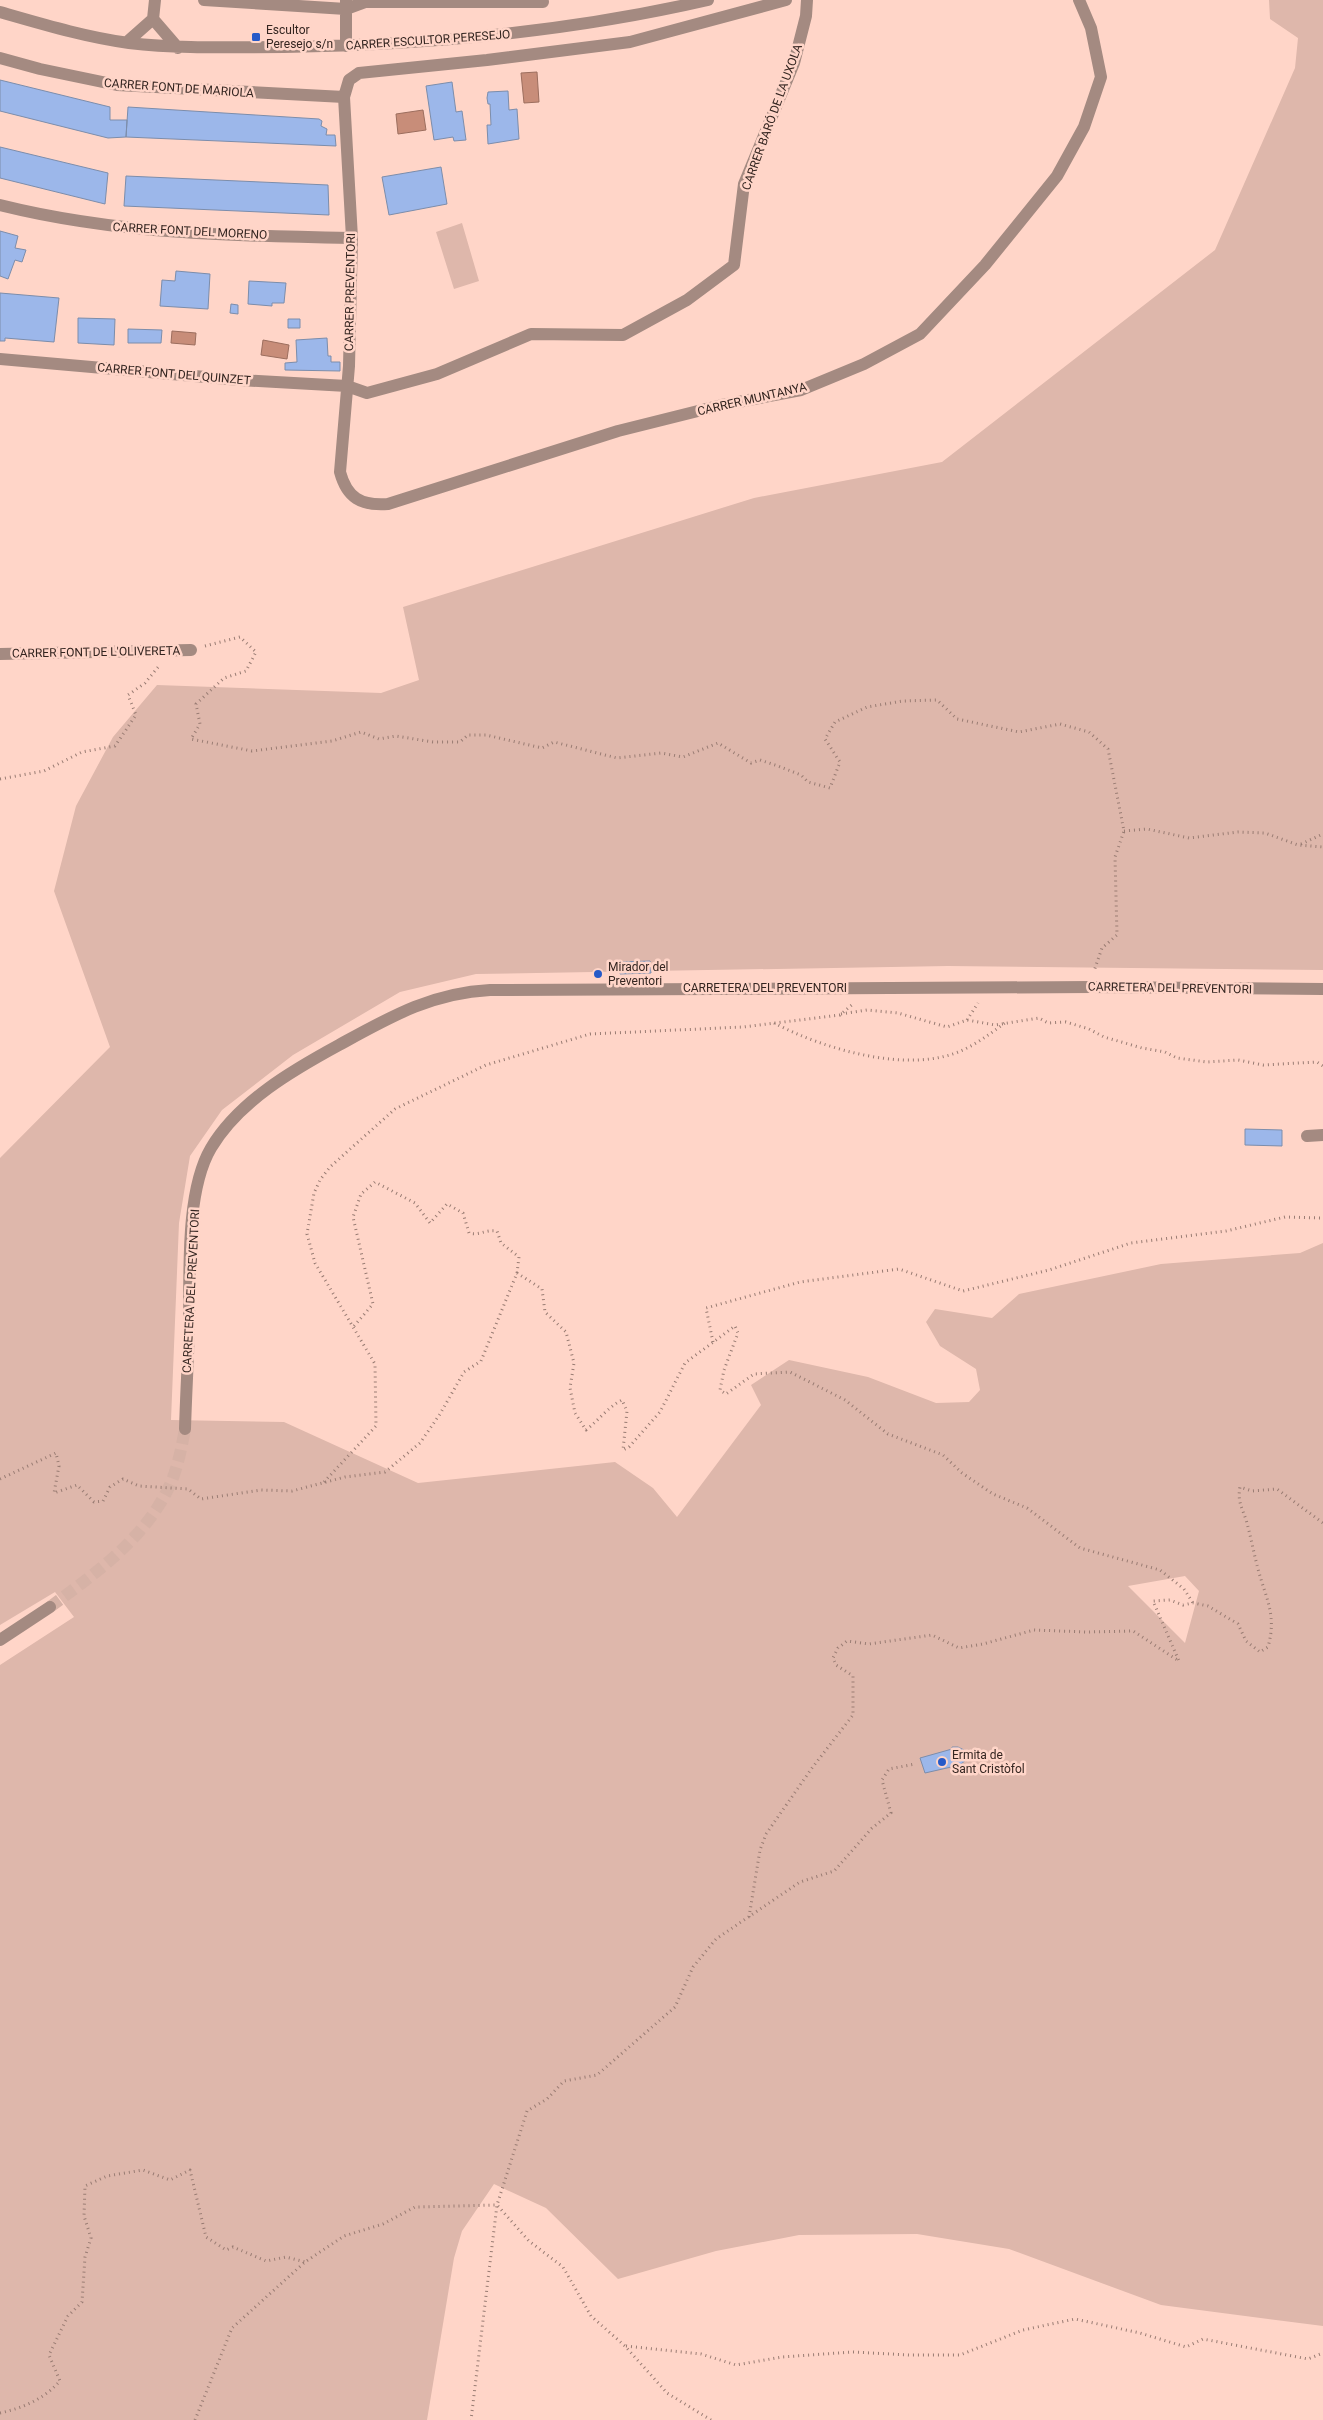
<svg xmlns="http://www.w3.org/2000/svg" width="1323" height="2420" viewBox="0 0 1323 2420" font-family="Roboto,sans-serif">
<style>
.green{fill:#deb7ab;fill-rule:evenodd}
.water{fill:#c88d79;stroke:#9c6e5e}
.building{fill:#9cb7ea;stroke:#7c8dab}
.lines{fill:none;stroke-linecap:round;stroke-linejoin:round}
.minor-tunnel{stroke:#d6b2a6;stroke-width:12;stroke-dasharray:12 6;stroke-linecap:butt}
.path{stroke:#997c73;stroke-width:3;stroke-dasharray:1 4;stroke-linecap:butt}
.minor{stroke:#a48a81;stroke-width:12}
.poi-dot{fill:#265ac8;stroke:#ffd5c8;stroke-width:2}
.labels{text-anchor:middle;stroke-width:5;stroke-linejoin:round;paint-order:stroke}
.poi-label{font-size:12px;fill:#342520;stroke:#ffd5c8;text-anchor:start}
.street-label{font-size:12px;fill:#342520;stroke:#ffd5c8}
</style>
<rect width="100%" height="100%" fill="#ffd5c8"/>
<path class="green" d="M1269,0H1323V970L948,966L476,974L400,992L293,1055L222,1110L190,1156L179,1223L171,1420L284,1422L418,1483L615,1462L653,1488L677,1517L761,1405L751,1385L789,1360L868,1377L936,1403L969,1402L980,1390L976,1369L940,1346L926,1322L935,1309L992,1318L1019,1294L1161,1264L1300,1253L1323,1243V2326L1161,2305L1009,2249L917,2234L799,2235L716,2251L618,2279L546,2208L494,2184L462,2231L454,2258L427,2420H0V1665L74,1617L55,1592L0,1625V1158L110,1047L54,891L76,806L113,737L157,685L381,693L419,680L403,607L754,498L942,462L1215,250L1295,68L1298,38L1270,19ZM1185,1576L1199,1591L1185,1643L1128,1586Z
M462,223L479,281L454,289L436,232Z"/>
<path class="water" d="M537,72L539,102L524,103L521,73Z
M423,110L426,130L398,134L396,114Z
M172,331L196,333L195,345L171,343Z
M263,340L289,345L287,359L261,355Z"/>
<path class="building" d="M0,80L110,107V120H127L126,137L108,138L0,111Z
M452,82L456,112L462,111L466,140L454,141L453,137L434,140L426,86Z
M508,91L509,110L517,109L519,139L488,144L487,125H491L490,104H488L487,98L488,92Z
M128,107L319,119L322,121L321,126L327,129L326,135H335L336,146L126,137Z
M0,147L108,173L105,204L0,178Z
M441,167L447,204L389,215L382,177Z
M126,176L328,185L329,215L124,206Z
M0,231L18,236L15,248L26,250L22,262L15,260L8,279L0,276Z
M176,271L210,274L208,309L160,306L162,280L175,281Z
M249,281L286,283L284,303H272V306L248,304Z
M0,293L59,298L54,342L5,338V341H0Z
M231,304L238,305V314L230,313Z
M78,318L115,319L114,345L78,343Z
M288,319H300V328H288Z
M128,329L162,330L161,343H128Z
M327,338L328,356H331V362H340V371L285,370V363L297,362L296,340Z
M650,961L651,973L620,974L619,962Z
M1245,1129L1282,1130V1146L1245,1145Z
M952,1747H958L966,1751L967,1759L960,1765L925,1773L920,1758L952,1749Z"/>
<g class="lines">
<path class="minor-tunnel" d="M50,1607C94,1574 141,1542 167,1491C177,1472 181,1450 185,1429"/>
<path class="path" d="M205,646L240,637L256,652L246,671L224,678L196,704L200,724L191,739L252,751L332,741L361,732L379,739L396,736L433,742H460L468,735H486L542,748L554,742L617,758L661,753L683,757L718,743L751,763L760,760L778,766L801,775L808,782L830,788L840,762L825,739L835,722L867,707L903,701L937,700L957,719L1019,732L1060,724L1089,732L1108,749L1124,831L1115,857L1117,935L1102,948L1094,971
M0,779L44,771L82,752L115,746L136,715L128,695L145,683L159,666
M1124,831L1147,829L1189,838L1238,832L1265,833L1298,845L1323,847
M1301,844L1323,834
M841,1014L867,1010L898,1013L947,1027L967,1020L995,1025L1039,1018L1048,1023L1066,1022L1089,1029L1104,1037L1142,1048L1165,1052L1177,1058L1207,1062L1238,1060L1263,1065L1317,1062L1323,1066
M967,1020L978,1003
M774,1023C824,1049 909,1075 963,1050C978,1043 991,1033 1005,1023
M354,1326L373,1304L353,1217L361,1194L375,1182L415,1203L430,1223L447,1204L463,1213L469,1233C479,1236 486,1229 497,1231L501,1243L519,1257L517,1273
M713,1342L706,1308L800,1282L899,1269L963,1291L1049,1270L1131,1243L1226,1231L1285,1217L1323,1218
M0,1479L56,1453L59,1466L54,1493L77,1485L94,1502L103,1501L110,1487L123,1479L139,1486L188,1489L201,1499L261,1490L292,1491L345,1477L385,1472L420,1443L440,1414L464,1372L481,1361L517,1273L542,1289L545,1312L566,1332L574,1363L570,1388L575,1413L586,1430C599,1420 608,1407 622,1400L627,1411L623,1450L629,1447L660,1412L685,1363L735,1326L738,1333L724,1370L720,1390L726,1394L754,1374L790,1372L845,1400L888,1434L943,1455L962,1473L993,1494L1027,1508L1080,1548L1160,1570L1184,1589L1193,1603
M324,1482L376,1426L375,1364L315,1263L307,1234L314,1193L320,1180L330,1167L395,1109L486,1065L590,1034L743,1027L840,1015L853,1004
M749,1917L760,1850L766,1834L812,1768L853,1715V1676L836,1665L833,1658L838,1648L847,1641L869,1644L932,1635L959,1648L983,1644L1034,1630L1087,1632L1133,1631L1179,1661L1153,1601L1170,1600L1183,1605L1193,1603L1208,1606L1238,1624L1246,1641L1260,1652L1268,1647C1277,1615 1266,1599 1258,1569C1254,1554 1251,1538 1247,1523C1243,1509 1237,1502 1240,1487L1252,1491L1277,1489L1323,1523
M626,2346L701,2354L736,2365L782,2357L852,2352L910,2355H960L1023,2330L1075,2319L1140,2333L1186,2347L1203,2339L1308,2359L1323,2353
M0,2413C23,2408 44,2399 60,2381L49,2355L68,2316L82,2302L85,2257L91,2238L84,2216L85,2186L107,2176L143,2170L170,2180L190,2170L206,2237L226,2250L233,2247L266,2261L286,2257L305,2262
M195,2420L232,2328L305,2262L344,2236L383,2224L415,2207L497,2205L471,2420
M711,2420L667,2393L625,2346L591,2316L563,2267L529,2241L497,2205L527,2111L547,2099L564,2081L597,2075L675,2007L693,1967L716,1939L800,1882L834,1871L872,1828L891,1813L882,1780L889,1769L915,1764"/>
<path class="minor" d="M204,0L346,9L365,2H543
M786,0L630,42L487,60L359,73L349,80L344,97L352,238L349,366L340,472C347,498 361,506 388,504L618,431L722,405L801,390L864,364L920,334L985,265L1057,176L1084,127L1101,77L1091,28L1079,0
M0,12C42,24 85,37 129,43C181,49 231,47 284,47C426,45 569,32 708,0
M153,19L178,48
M127,42L153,19L155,0
M346,46V1
M0,58L40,69L117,85L344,97
M0,205C116,234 233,236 352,238
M0,359L240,380L347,386L367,393L437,374L531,334L623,335L687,300L734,265L744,184L794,63L806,16L807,0
M0,654L191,650
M1307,1136L1323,1135
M185,1429C186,1395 188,1361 189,1327C190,1276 185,1192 211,1148C239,1101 293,1070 339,1045C390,1017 431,993 490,990L1092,987L1323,989
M0,1640L50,1607"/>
</g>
<g class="poi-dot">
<rect x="251" y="32" width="10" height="10" rx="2.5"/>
<circle cx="598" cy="974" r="5"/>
<circle cx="942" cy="1762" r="5"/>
</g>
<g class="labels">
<g class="poi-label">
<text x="266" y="34">Escultor<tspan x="266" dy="14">Peresejo s/n</tspan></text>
<text x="608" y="971">Mirador del<tspan x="608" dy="14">Preventori</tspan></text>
<text x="952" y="1759">Ermita de<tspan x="952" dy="14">Sant Cristòfol</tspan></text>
</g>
<g class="street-label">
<text transform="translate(428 40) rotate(-4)" y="4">CARRER ESCULTOR PERESEJO</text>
<text transform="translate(179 88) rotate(4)" y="4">CARRER FONT DE MARIOLA</text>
<text transform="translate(772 117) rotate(-70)" y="4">CARRER BARÓ DE LA UXOLA</text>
<text transform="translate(190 231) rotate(3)" y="4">CARRER FONT DEL MORENO</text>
<text transform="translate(350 292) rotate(-89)" y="4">CARRER PREVENTORI</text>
<text transform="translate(174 374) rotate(5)" y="4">CARRER FONT DEL QUINZET</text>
<text transform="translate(752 399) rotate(-13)" y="4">CARRER MUNTANYA</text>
<text transform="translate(96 652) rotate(-1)" y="4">CARRER FONT DE L'OLIVERETA</text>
<text x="765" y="992">CARRETERA DEL PREVENTORI</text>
<text transform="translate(1170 988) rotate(1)" y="4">CARRETERA DEL PREVENTORI</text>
<text transform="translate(191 1291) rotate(-87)" y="4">CARRETERA DEL PREVENTORI</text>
</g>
</g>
</svg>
